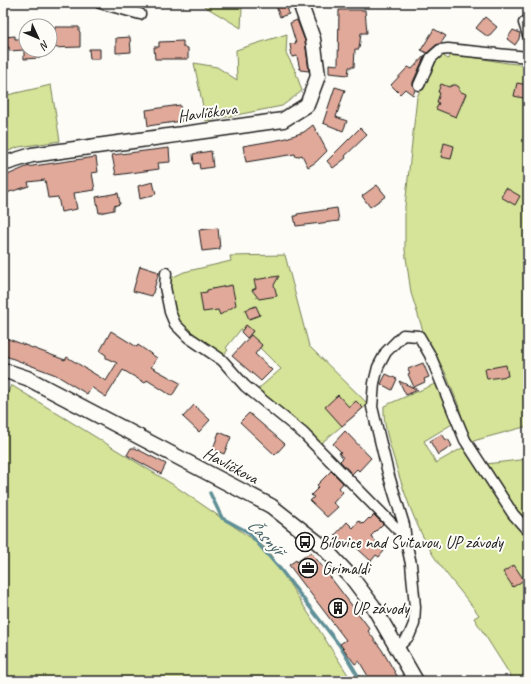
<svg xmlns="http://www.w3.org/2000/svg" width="531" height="684" viewBox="0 0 531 684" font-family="Caveat,sans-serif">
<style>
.green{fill:#d5e498;stroke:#78805a}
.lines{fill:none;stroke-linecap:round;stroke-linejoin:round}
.stream{stroke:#609097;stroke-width:3.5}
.building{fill:#e1a99a;stroke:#1c1c1c}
.minor-casing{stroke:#1c1c1c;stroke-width:13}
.secondary-casing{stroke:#1c1c1c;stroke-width:17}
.minor{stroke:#fdfcf7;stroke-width:10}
.secondary{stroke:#fdfcf7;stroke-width:14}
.labels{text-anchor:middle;stroke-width:4;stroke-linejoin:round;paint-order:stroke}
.street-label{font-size:17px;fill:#1c1c1c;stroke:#fdfcf7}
.poi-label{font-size:17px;fill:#1c1c1c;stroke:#fdfcf7;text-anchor:start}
.water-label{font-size:18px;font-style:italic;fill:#446064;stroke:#fdfcf7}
</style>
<rect width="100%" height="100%" fill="#fdfcf7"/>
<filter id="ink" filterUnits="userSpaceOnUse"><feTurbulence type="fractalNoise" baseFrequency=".025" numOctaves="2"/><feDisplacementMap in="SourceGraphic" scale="8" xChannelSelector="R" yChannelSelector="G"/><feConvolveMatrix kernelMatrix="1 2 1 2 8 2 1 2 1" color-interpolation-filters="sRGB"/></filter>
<g filter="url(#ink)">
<path class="green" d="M199,3H234L242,8L241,28Z
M287,34L286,53L295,70L302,91L282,106L206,121L194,63L217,67L237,80L236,50Z
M455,54L507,63L528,65V426L473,441L467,436L458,404L445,372L424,334L411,293L405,250V206L417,97L434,60L442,55L448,59L451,55Z
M51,85L60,141L19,147L3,153V96Z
M285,255L309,346L368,404L319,445L257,390L281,369L260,348L262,345L250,335L253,331L246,325L243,330L241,329L226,348L228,350L223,356L182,328L175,321L167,280L184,272L231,261L230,256Z
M437,383L454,423L424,441L436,463L464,447L528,535V681H514L474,618L479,615C465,596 446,575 433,555C415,525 404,493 394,459C389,442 383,424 384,406Z
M11,385L172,484L267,549L352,681H3V405Z
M528,459V526L509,504L486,464Z"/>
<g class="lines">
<path class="stream" d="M210,493L222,518L248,532L281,570L340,646L361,681"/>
</g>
<path class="building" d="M275,3H286L289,14L280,17Z
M339,10H365L367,33H361L359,49H355L354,67H349L348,75L329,73V64L338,65Z
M485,17L497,27L488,37L476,28Z
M297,20L305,41L309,71L300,70L297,56L292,57L290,44L296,43L290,23Z
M55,27H79V31L80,32V47L50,48V34H51V31L55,30Z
M434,29L446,36L441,43L436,45L427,53L421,50Z
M513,30L520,33L519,39L515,45L507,39Z
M15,36V39H26V50H40V58L24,59V50L9,51V47H4V37Z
M130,37L131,52L116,53V38Z
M183,41V47L188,48V59H155L154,47H159V42Z
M89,49H100V59H90Z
M425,55L413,82V86L415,90L413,95L405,89L400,94L391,85L408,67L412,69Z
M517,83L528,85V99L514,96Z
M441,84L449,87L453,85H456L459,87V91L466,94L456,117L436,109L439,103L437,102L440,93L438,92Z
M335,87L345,90L336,117L347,121L343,131L323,123Z
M180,105L182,121L148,126L146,110Z
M313,125L327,151L316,162L308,167L302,155L296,157L295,154L246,162L243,146L283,139L304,132Z
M360,128L367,135L345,156L346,158L333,168L327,161Z
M444,143L454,146L451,159L441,157Z
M169,148L170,162L158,163L159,169L116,175L112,155Z
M211,151L213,167L200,169L199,163L194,164L193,154Z
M96,157L98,172L92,173L95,190L74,193L77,209L61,212L58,197L48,198L45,180L28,182L29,186L3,194V177L26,167Z
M153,182L156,194L140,199L138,186Z
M377,185L386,196L370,207L362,196Z
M506,188L520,196L515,205L501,197Z
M118,193L120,204L114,206V210L99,213L96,197Z
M337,208L339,221L296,226L294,216H297V214Z
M218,228L220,249L202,251L199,230Z
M140,266L159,272L152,296L133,291Z
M279,276L274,285L277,296L259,299L252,290L256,288L254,280Z
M232,285L236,305L220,315L218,310L203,312L200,293L207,292V290Z
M256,306L260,315L249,319L245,310Z
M246,325L253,331L247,338L241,332Z
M111,331L137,347L138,345L157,358L151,367L180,383L172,396L147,380L145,383L123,370L106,397L91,387L87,394L56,375L3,355V337L65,360L67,357L106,381L117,363L106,358V355L100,351Z
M251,335L262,345L255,354L272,370L261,381L232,356Z
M423,363L429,377L424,379L425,382L414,387L408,374L410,373L408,369Z
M506,365L508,376L487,379L485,369Z
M386,374L397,379L392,390L381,384Z
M399,381L418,390L406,395Z
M338,395L349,407L356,401L363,408L342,426L325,407Z
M194,405L210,420L199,432L183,417Z
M249,413L285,444L275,455L240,422Z
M345,431L371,458L359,471L357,469L352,474L340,461L343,458L339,453L341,452L333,444Z
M219,432L231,437L224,454L213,449Z
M442,434L446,440L448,439L452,446L438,455L430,441Z
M131,448H135L166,464L161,474L127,455Z
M331,471L343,483L339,488L343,492L333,503L338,507L327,517L310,501L314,497L311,495L319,487L317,485Z
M374,515L383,524L371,536L384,551L379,557L376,555L371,561L348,540L345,544L335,535L347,522L353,528L359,521L363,524L369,518L370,519Z
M311,552L370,629L368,631L382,650L400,681H371L359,661L355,664L340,644L346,640L289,565L296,560L297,562Z
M514,565L524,580L513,587L503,572Z"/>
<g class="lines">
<g class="minor-casing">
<path id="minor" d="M100,3L140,14
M524,23L528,35
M419,85L431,58L440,50L448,49L528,57
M166,273L165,287L170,312L175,324L188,337L222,360L245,386L303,433L397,529L405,535
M397,648L409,636L414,624L415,607L411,564L406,541L404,525L388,473L372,407L374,383L378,367L386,352L403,335L419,336L430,355L465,440L513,514L528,531"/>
</g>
<g class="secondary-casing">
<path id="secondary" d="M3,164L32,155L283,120L307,105L318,76L313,39L300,3
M3,370L27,378L271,506L317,542L324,548L352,578L373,606L416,681"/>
</g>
<use href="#minor" class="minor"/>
<use href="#secondary" class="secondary"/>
</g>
</g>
<defs>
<g id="bus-ring" transform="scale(1)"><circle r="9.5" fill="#fdfcf7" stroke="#1c1c1c" stroke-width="1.5"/><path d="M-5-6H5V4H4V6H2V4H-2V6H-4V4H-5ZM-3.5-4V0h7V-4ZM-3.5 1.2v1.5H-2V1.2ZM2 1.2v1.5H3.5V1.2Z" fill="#1c1c1c"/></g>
<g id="office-ring" transform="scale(1)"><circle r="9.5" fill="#fdfcf7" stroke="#1c1c1c" stroke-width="1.5"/><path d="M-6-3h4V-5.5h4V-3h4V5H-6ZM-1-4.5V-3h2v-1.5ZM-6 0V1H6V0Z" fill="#1c1c1c"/></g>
<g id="building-ring" transform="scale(1)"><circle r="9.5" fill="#fdfcf7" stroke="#1c1c1c" stroke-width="1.5"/><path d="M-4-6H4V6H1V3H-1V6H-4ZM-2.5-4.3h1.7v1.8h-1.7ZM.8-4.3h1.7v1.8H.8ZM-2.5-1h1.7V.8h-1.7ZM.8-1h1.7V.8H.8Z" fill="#1c1c1c"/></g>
</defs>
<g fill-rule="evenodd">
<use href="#bus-ring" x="305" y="542"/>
<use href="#office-ring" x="308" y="568"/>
<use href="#building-ring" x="338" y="608"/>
</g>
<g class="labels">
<g class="street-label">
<text transform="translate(207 112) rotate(-8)" y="6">Havlíčkova</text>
<text transform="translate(231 465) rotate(28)" y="6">Havlíčkova</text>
</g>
<g class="poi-label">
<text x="319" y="548">Bílovice nad Svitavou, UP závody</text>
<text x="322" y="574">Grimaldi</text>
<text x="352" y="614">UP závody</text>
</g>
<g class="water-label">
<text transform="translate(266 537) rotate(45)" y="6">Časnýř</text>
</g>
</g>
<rect width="531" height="684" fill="none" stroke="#fdfcf7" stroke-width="16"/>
<rect x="8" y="8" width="515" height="668" fill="none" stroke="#1c1c1c" stroke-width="1.5" filter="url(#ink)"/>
<g transform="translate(38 38) rotate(134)"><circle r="19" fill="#fdfcf7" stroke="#a3a29f"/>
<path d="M0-3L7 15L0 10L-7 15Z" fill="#1c1c1c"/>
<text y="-6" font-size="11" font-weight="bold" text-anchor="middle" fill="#1c1c1c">N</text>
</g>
</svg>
